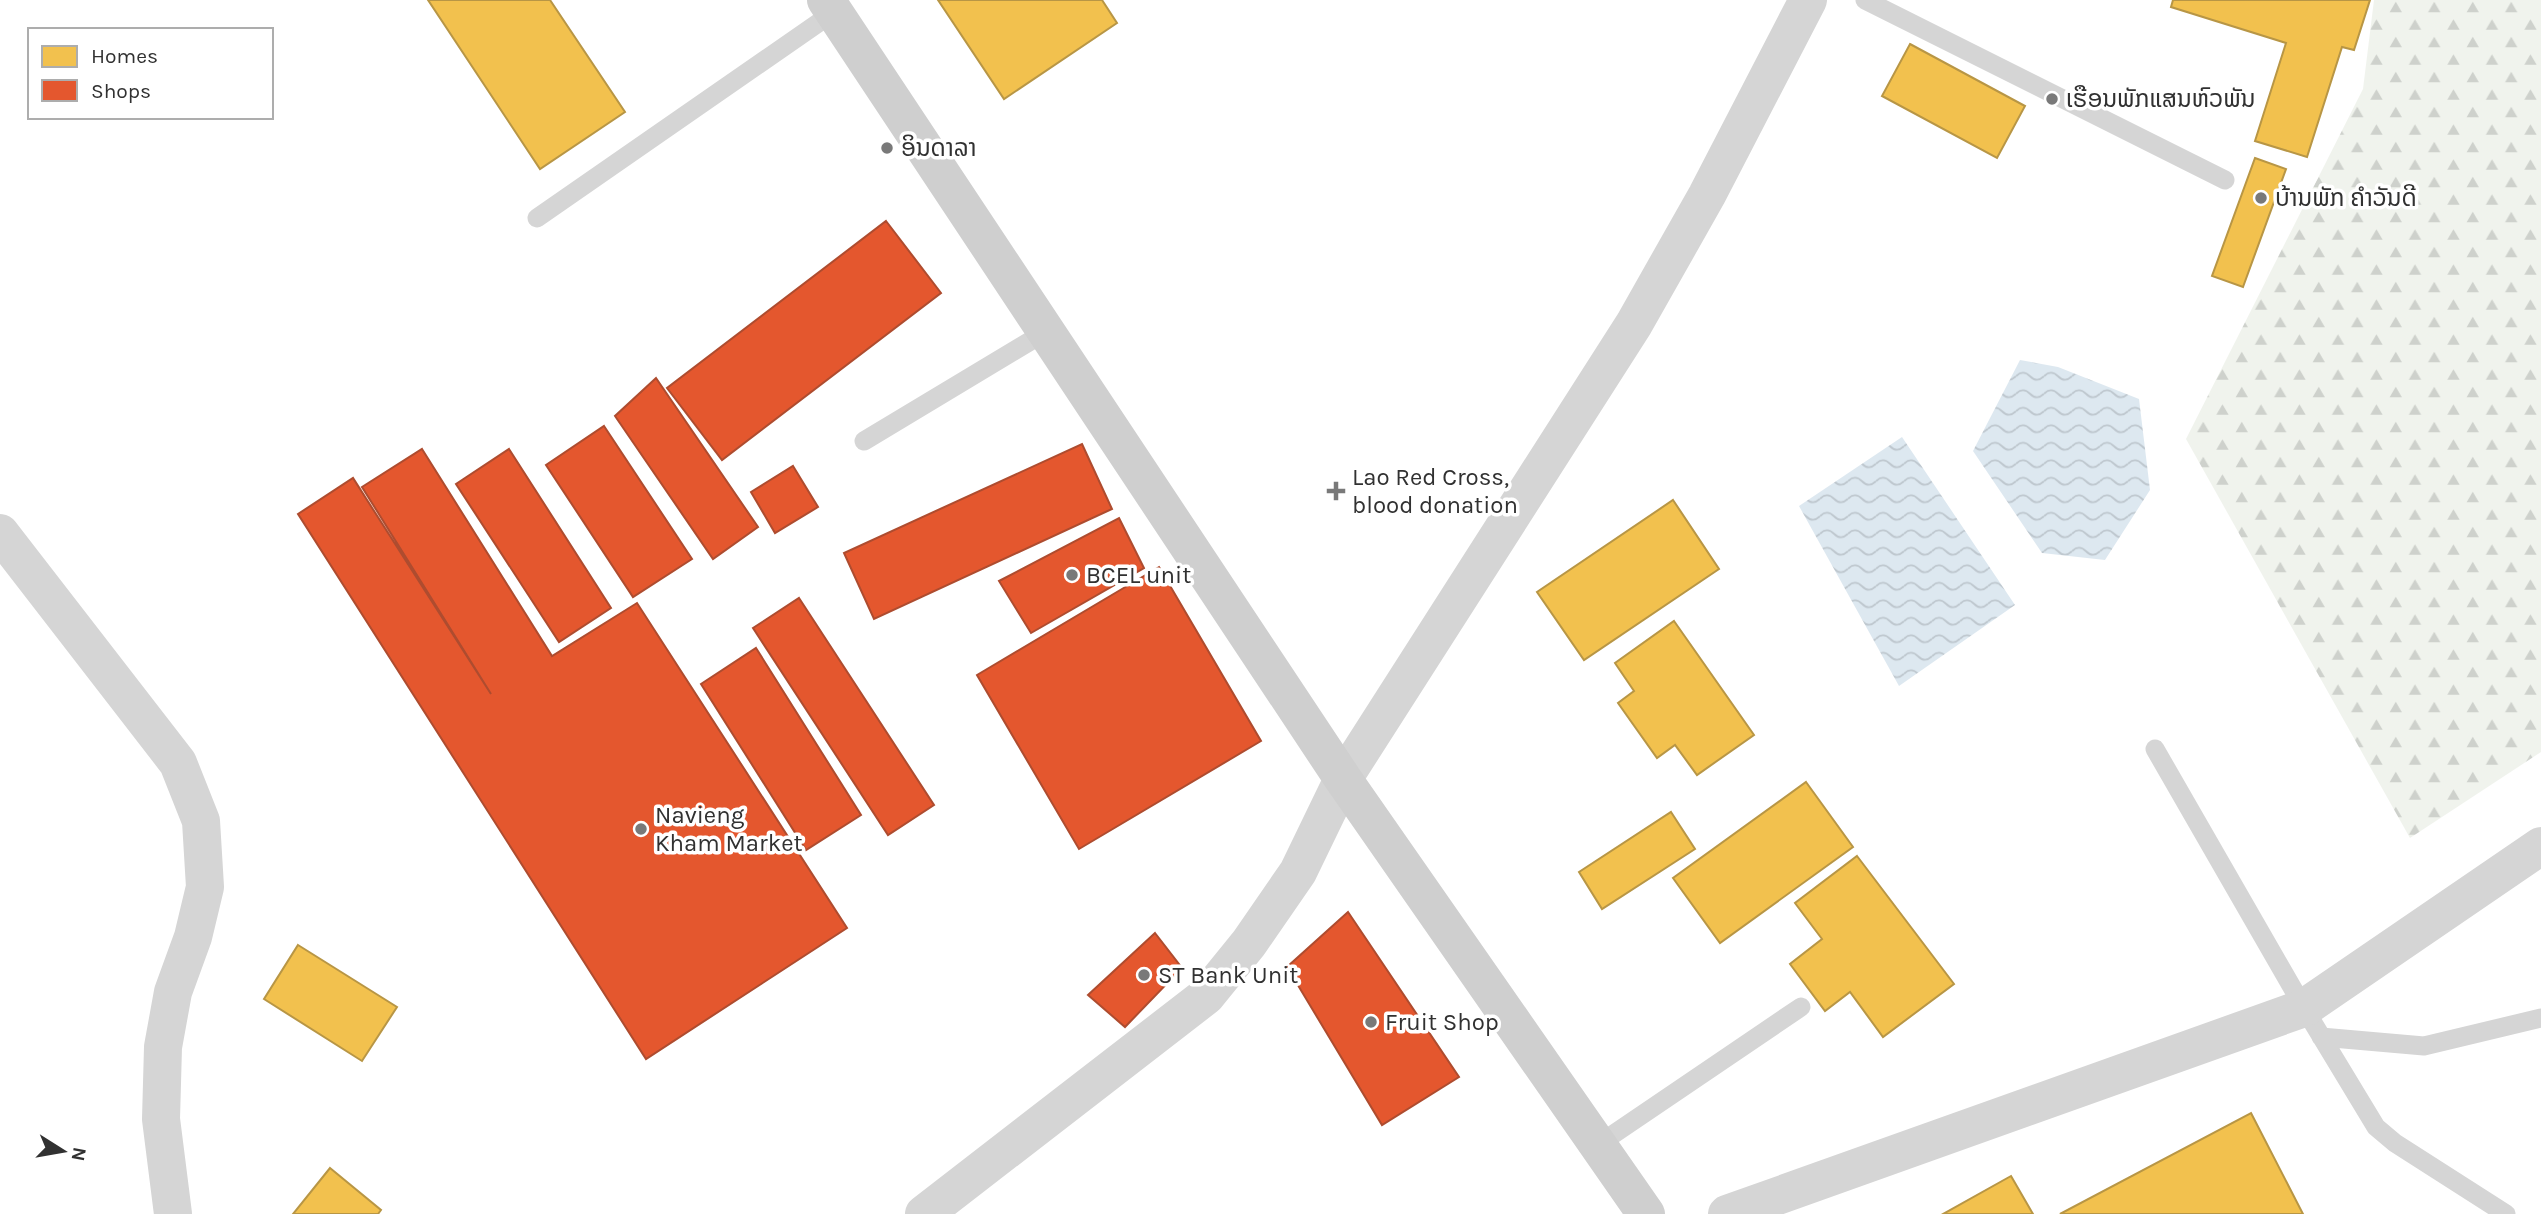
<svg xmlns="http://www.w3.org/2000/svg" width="2541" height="1214" viewBox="0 0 2541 1214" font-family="Karla,'Noto Sans Lao',sans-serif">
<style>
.forest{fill:url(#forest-firs)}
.water{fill:url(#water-waves)}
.homes{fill:#f2c14e;stroke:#b89645;stroke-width:2}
.shops{fill:#e4572e;stroke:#ae4c2f;stroke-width:2}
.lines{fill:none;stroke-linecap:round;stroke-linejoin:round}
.lane{stroke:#d5d5d5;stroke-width:19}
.street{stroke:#d5d5d5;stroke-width:38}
.secondary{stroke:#cfcfcf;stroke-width:38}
.poi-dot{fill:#797979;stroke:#fff;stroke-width:2.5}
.labels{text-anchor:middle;stroke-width:7;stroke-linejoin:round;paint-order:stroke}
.poi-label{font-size:24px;fill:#313131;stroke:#fff;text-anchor:start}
</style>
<defs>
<pattern id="forest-firs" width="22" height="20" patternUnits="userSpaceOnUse" patternTransform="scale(1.75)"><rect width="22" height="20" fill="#f0f3ed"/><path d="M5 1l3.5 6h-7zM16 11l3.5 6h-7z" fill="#ced1cc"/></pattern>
<pattern id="water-waves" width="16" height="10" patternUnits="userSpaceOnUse" patternTransform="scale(1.75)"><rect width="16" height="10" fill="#dde8f0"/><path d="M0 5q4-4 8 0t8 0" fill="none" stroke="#bec7ce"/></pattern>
</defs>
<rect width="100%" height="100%" fill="#fff"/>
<path class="forest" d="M2374,0H2541V752L2410,838L2186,439L2363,89Z"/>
<path class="water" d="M2020,360L2058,367L2139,399L2150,490L2105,560L2042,553L1973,451Z
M1902,437L2015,605L1899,686L1799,506Z"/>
<path class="homes" d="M428,0H550L625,112L540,169Z
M938,0H1102L1117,23L1004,99Z
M2173,0H2370L2354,50L2342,47L2307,157L2255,141L2286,43L2171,7Z
M1910,44L2025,106L1997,158L1882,96Z
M2255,158L2286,169L2243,287L2212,276Z
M1673,500L1719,569L1584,660L1537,592Z
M1674,621L1754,735L1697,775L1675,745L1657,758L1618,703L1634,691L1615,663Z
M1806,782L1853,847L1720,943L1673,878Z
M1671,812L1695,849L1602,909L1579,872Z
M1857,856L1954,984L1883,1037L1850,992L1825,1011L1790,964L1822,939L1795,903Z
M298,945L397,1007L362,1061L264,999Z
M2251,1113L2303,1214H2060Z
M330,1168L381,1210L378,1214H293Z
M2011,1176L2033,1214H1943Z"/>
<path class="shops" d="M886,221L941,293L722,460L667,388Z
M656,378L758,527L713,559L615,416Z
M604,426L692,559L633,597L546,465Z
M1082,444L1112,509L874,619L844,553Z
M422,449L552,656L637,603L847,928L646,1059L298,514L353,478L491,694L362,487Z
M509,449L611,608L559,642L456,484Z
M793,466L818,507L775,533L751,492Z
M1119,518L1144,568L1031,633L999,581Z
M1159,567L1261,741L1079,849L977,675Z
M799,598L934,805L888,835L753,628Z
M756,648L861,815L806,850L701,684Z
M1348,912L1459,1077L1382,1125L1287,967Z
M1155,933L1182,968L1125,1027L1088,995Z"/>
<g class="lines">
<path class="lane" d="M1865,0L2225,180
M537,218L834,12
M864,441L1047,331
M2155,749L2304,1008L2376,1127L2395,1143L2506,1214
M2321,1037L2424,1046L2541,1018
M1599,1144L1801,1007"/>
<path class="street" d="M0,533L178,763L201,821L205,887L193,937L173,992L163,1047L161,1119L173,1214
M924,1214L1206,996L1249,943L1298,872L1343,779L1634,324L1707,195L1808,0
M1727,1214L2304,1008L2541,846"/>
<path class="secondary" d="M826,0L1343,779L1646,1214"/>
</g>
<g class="poi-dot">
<circle cx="2052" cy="99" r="7"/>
<circle cx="887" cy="148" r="7"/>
<circle cx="2261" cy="198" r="7"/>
<path d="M1332.5 480.5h7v7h7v7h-7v7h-7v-7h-7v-7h7z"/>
<circle cx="1072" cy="575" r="7"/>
<circle cx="641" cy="829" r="7"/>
<circle cx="1144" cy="975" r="7"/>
<circle cx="1371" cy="1022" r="7"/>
</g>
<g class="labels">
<g class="poi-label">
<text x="2066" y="107">ເຮືອນພັກແສນຫົວພັນ</text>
<text x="901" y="156">ອິນດາລາ</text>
<text x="2275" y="206">ບ້ານພັກ ຄໍາວັນດີ</text>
<text x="1352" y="485">Lao Red Cross,<tspan x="1352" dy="28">blood donation</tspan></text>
<text x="1086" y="583">BCEL unit</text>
<text x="655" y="823">Navieng<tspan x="655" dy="28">Kham Market</tspan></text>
<text x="1158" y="983">ST Bank Unit</text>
<text x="1385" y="1030">Fruit Shop</text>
</g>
</g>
<rect x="28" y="28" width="245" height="91" fill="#ffffff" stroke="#adadad" stroke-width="2"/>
<rect x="42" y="46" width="35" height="21" fill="#f2c14e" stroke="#adadad" stroke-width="2"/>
<text x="91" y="63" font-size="21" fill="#313131">Homes</text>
<rect x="42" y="80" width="35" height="21" fill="#e4572e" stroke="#adadad" stroke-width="2"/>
<text x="91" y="98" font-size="21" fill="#313131">Shops</text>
<g transform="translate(63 1151) rotate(101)" stroke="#ffffff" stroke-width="5" paint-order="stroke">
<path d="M0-5L12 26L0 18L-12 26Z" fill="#313131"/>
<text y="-10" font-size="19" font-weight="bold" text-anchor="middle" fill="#313131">N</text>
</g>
</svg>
